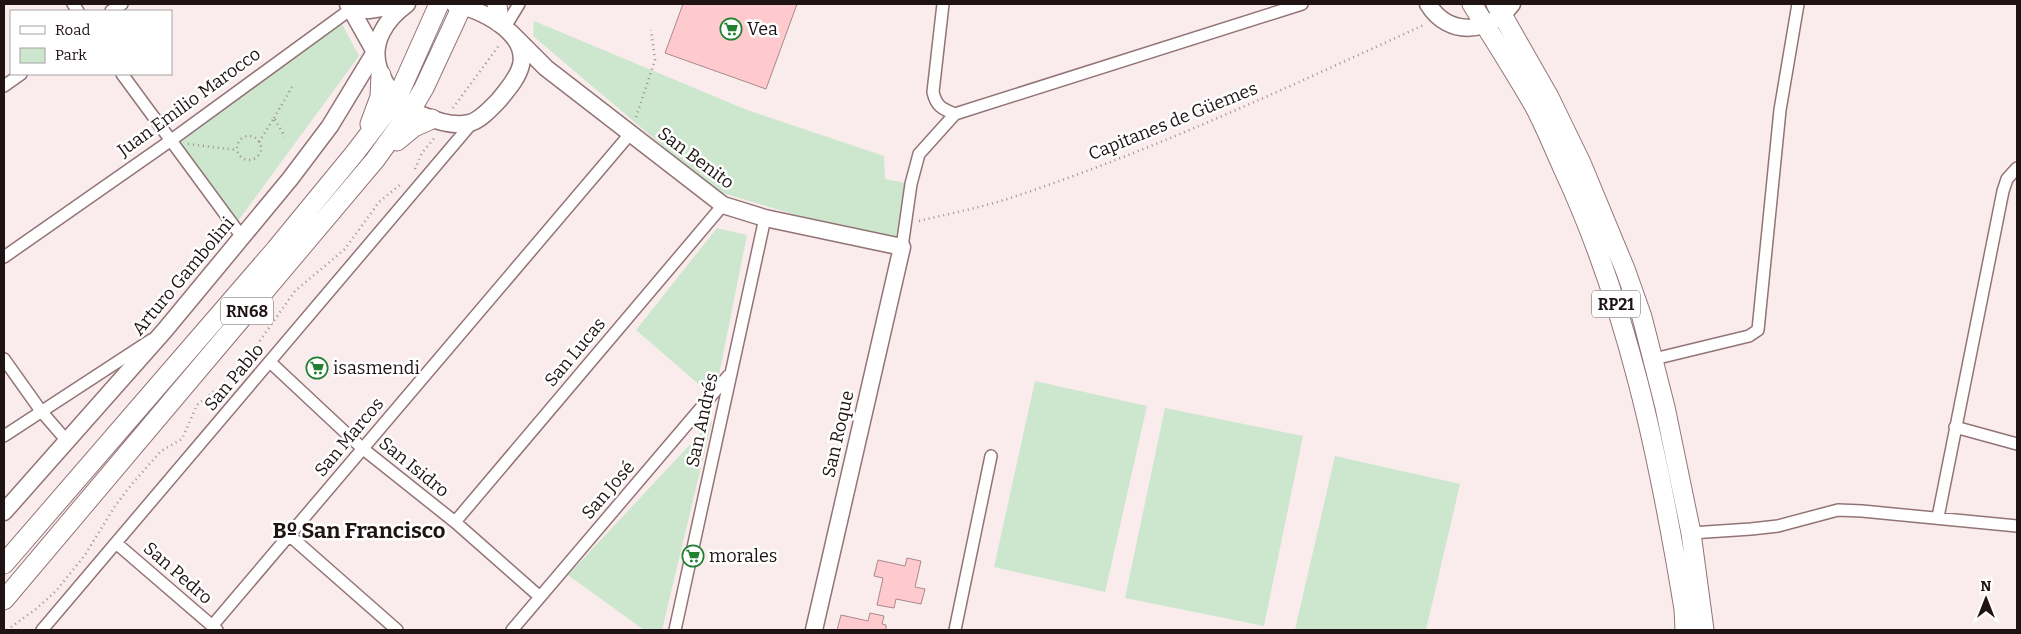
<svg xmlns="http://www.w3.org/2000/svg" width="2021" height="634" viewBox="0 0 2021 634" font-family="Bitter,serif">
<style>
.green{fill:#cce7cd}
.building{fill:#fecacd;stroke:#a9898b}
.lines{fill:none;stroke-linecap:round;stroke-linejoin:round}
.street-casing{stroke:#937476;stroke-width:14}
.secondary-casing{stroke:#937476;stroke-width:19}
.primary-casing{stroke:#937476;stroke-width:21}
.path{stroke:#9c8f90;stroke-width:2.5;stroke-dasharray:1 4;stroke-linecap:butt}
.street{stroke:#fff;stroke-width:11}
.secondary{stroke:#fff;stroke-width:16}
.primary{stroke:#fff;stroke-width:19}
.labels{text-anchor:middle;stroke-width:5;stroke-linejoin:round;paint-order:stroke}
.shield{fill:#fff;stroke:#625a5a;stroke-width:1}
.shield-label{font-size:16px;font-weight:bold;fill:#1f1314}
.poi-label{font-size:18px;fill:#1f1314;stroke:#fff;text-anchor:start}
.street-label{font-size:18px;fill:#1f1314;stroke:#fff}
.district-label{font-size:22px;font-weight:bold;fill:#1f1314;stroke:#fff}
</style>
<rect width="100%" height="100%" fill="#faeced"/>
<path class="green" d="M534,21L747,110L884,156L885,179L911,184L902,247L716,191L533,36Z
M342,24L359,56L238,221L170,141Z
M717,228L747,235L719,375L703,388L636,330Z
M1035,381L1147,406L1105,592L994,567Z
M1165,408L1303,436L1264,626L1125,598Z
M712,421L662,630H644L568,575Z
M1335,456L1460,484L1426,630H1295Z"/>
<path class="building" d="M683,4H797L766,89L665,53Z
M907,558L921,561L915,587L925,589L921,604L896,599L894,608L877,605L883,578L874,576L878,560L905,566Z
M870,613L884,616L882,624L886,625V630H837L841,615L868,621Z"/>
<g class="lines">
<g class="street-casing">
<path id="street" d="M73,4L78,11
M111,11L122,4
M505,27L519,4
M122,74L242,237
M4,86L21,74
M955,114L1302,4
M902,247L911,184L919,154L955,114C942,109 936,106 933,92L943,4
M4,257L170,141L351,9
M4,359L41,411L67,441
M1654,359L1749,336L1758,330L1780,110L1798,4
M270,362L362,448L455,522L540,597
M1955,427L2017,444
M4,436L151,340
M1938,517L2003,191L2007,179L2017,168
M455,522L723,205
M1691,533L1751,529L1778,526L1838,510L1862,511L2017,526
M289,535L397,630
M116,543L217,630
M212,626L630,134
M42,630L472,123
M512,630L728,376
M675,630L765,218
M955,630L991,456"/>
</g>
<g class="secondary-casing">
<path id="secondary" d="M348,4L375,52
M407,4C386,19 370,43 379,69C386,89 402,106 422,115C436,121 454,127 469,123C480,121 492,107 499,100C507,90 518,78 521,65C528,32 480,9 454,4
M1428,4C1449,38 1490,33 1512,4
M351,9L369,10L406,4
M510,32L546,68L723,205L765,218L902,247L814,630
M4,512L165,330L290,179L330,126L375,52"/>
</g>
<g class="primary-casing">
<path id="primary" d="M497,4L499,22
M1472,4C1493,38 1515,72 1535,107C1545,126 1553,146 1562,166C1628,307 1659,457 1684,609L1685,630
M1496,4L1549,97L1581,163L1625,269L1642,317L1665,407L1691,533L1704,630
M370,124L380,97L381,75
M397,141L414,127L432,119
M4,564L276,249L354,154L397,98L439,4
M4,600L375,160L411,110L424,88L463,4"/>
</g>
<path class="path" d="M453,108L500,44
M636,117L655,60L651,30
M274,118L292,87
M237 148a12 12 0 1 1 24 0a12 12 0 1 1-24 0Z
M259,142L274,118L285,137
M188,144L237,150
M415,169L422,153L436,136
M919,221C948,214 979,208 1007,199C1151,152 1288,87 1426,24
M7,630L36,609L56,591L85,555L115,506L131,485L161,451L182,439L197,405L237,373L295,291L345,249L379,202L401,184"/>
<use href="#street" class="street"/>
<use href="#secondary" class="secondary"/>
<use href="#primary" class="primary"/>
</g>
<defs>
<g id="supermarket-ring" transform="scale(1.125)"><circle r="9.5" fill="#fff" stroke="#228031" stroke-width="1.5"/><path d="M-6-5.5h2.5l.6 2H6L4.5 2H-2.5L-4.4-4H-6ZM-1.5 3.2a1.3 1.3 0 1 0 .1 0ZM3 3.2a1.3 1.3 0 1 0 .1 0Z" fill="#228031"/></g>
</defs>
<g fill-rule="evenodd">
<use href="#supermarket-ring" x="731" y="29"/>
<use href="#supermarket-ring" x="317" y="368"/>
<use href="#supermarket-ring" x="693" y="556"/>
</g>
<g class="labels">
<g class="shield">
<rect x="1592" y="290.5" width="48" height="27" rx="4"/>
<rect x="221" y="297.5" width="52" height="27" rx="4"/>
</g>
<g class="shield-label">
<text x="1616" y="310">RP21</text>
<text x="247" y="317">RN68</text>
</g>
<g class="poi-label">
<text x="747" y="35">Vea</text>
<text x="333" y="374">isasmendi</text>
<text x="709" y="562">morales</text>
</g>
<g class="street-label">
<text transform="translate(189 102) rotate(-36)" y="6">Juan Emilio Marocco</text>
<text transform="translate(1173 121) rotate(-22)" y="6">Capitanes de Güemes</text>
<text transform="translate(696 158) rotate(37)" y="6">San Benito</text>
<text transform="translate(183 276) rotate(-50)" y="6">Arturo Gambolini</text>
<text transform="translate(575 352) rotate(-50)" y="6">San Lucas</text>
<text transform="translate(234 377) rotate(-50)" y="6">San Pablo</text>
<text transform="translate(702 420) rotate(-78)" y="6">San Andrés</text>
<text transform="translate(838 434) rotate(-77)" y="6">San Roque</text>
<text transform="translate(349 437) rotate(-50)" y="6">San Marcos</text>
<text transform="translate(414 467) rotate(39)" y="6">San Isidro</text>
<text transform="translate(608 490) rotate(-49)" y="6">San José</text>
<text transform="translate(178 573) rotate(41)" y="6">San Pedro</text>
</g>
<g class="district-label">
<text x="359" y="538">Bº San Francisco</text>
</g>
</g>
<rect width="2021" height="634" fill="none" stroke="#1f1314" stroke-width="10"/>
<rect x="10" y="10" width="162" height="65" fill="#ffffff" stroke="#a5a1a1"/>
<rect x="20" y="26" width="25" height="8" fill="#ffffff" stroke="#a5a1a1"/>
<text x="55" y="35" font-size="15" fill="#1f1314">Road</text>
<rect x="20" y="48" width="25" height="15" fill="#cce7cd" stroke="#a5a1a1"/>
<text x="55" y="60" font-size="15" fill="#1f1314">Park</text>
<g transform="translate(1986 599)" stroke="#ffffff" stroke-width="4" paint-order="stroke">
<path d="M0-4L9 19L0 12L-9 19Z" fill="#1f1314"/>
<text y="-8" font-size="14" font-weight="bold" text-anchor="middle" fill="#1f1314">N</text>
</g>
</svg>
